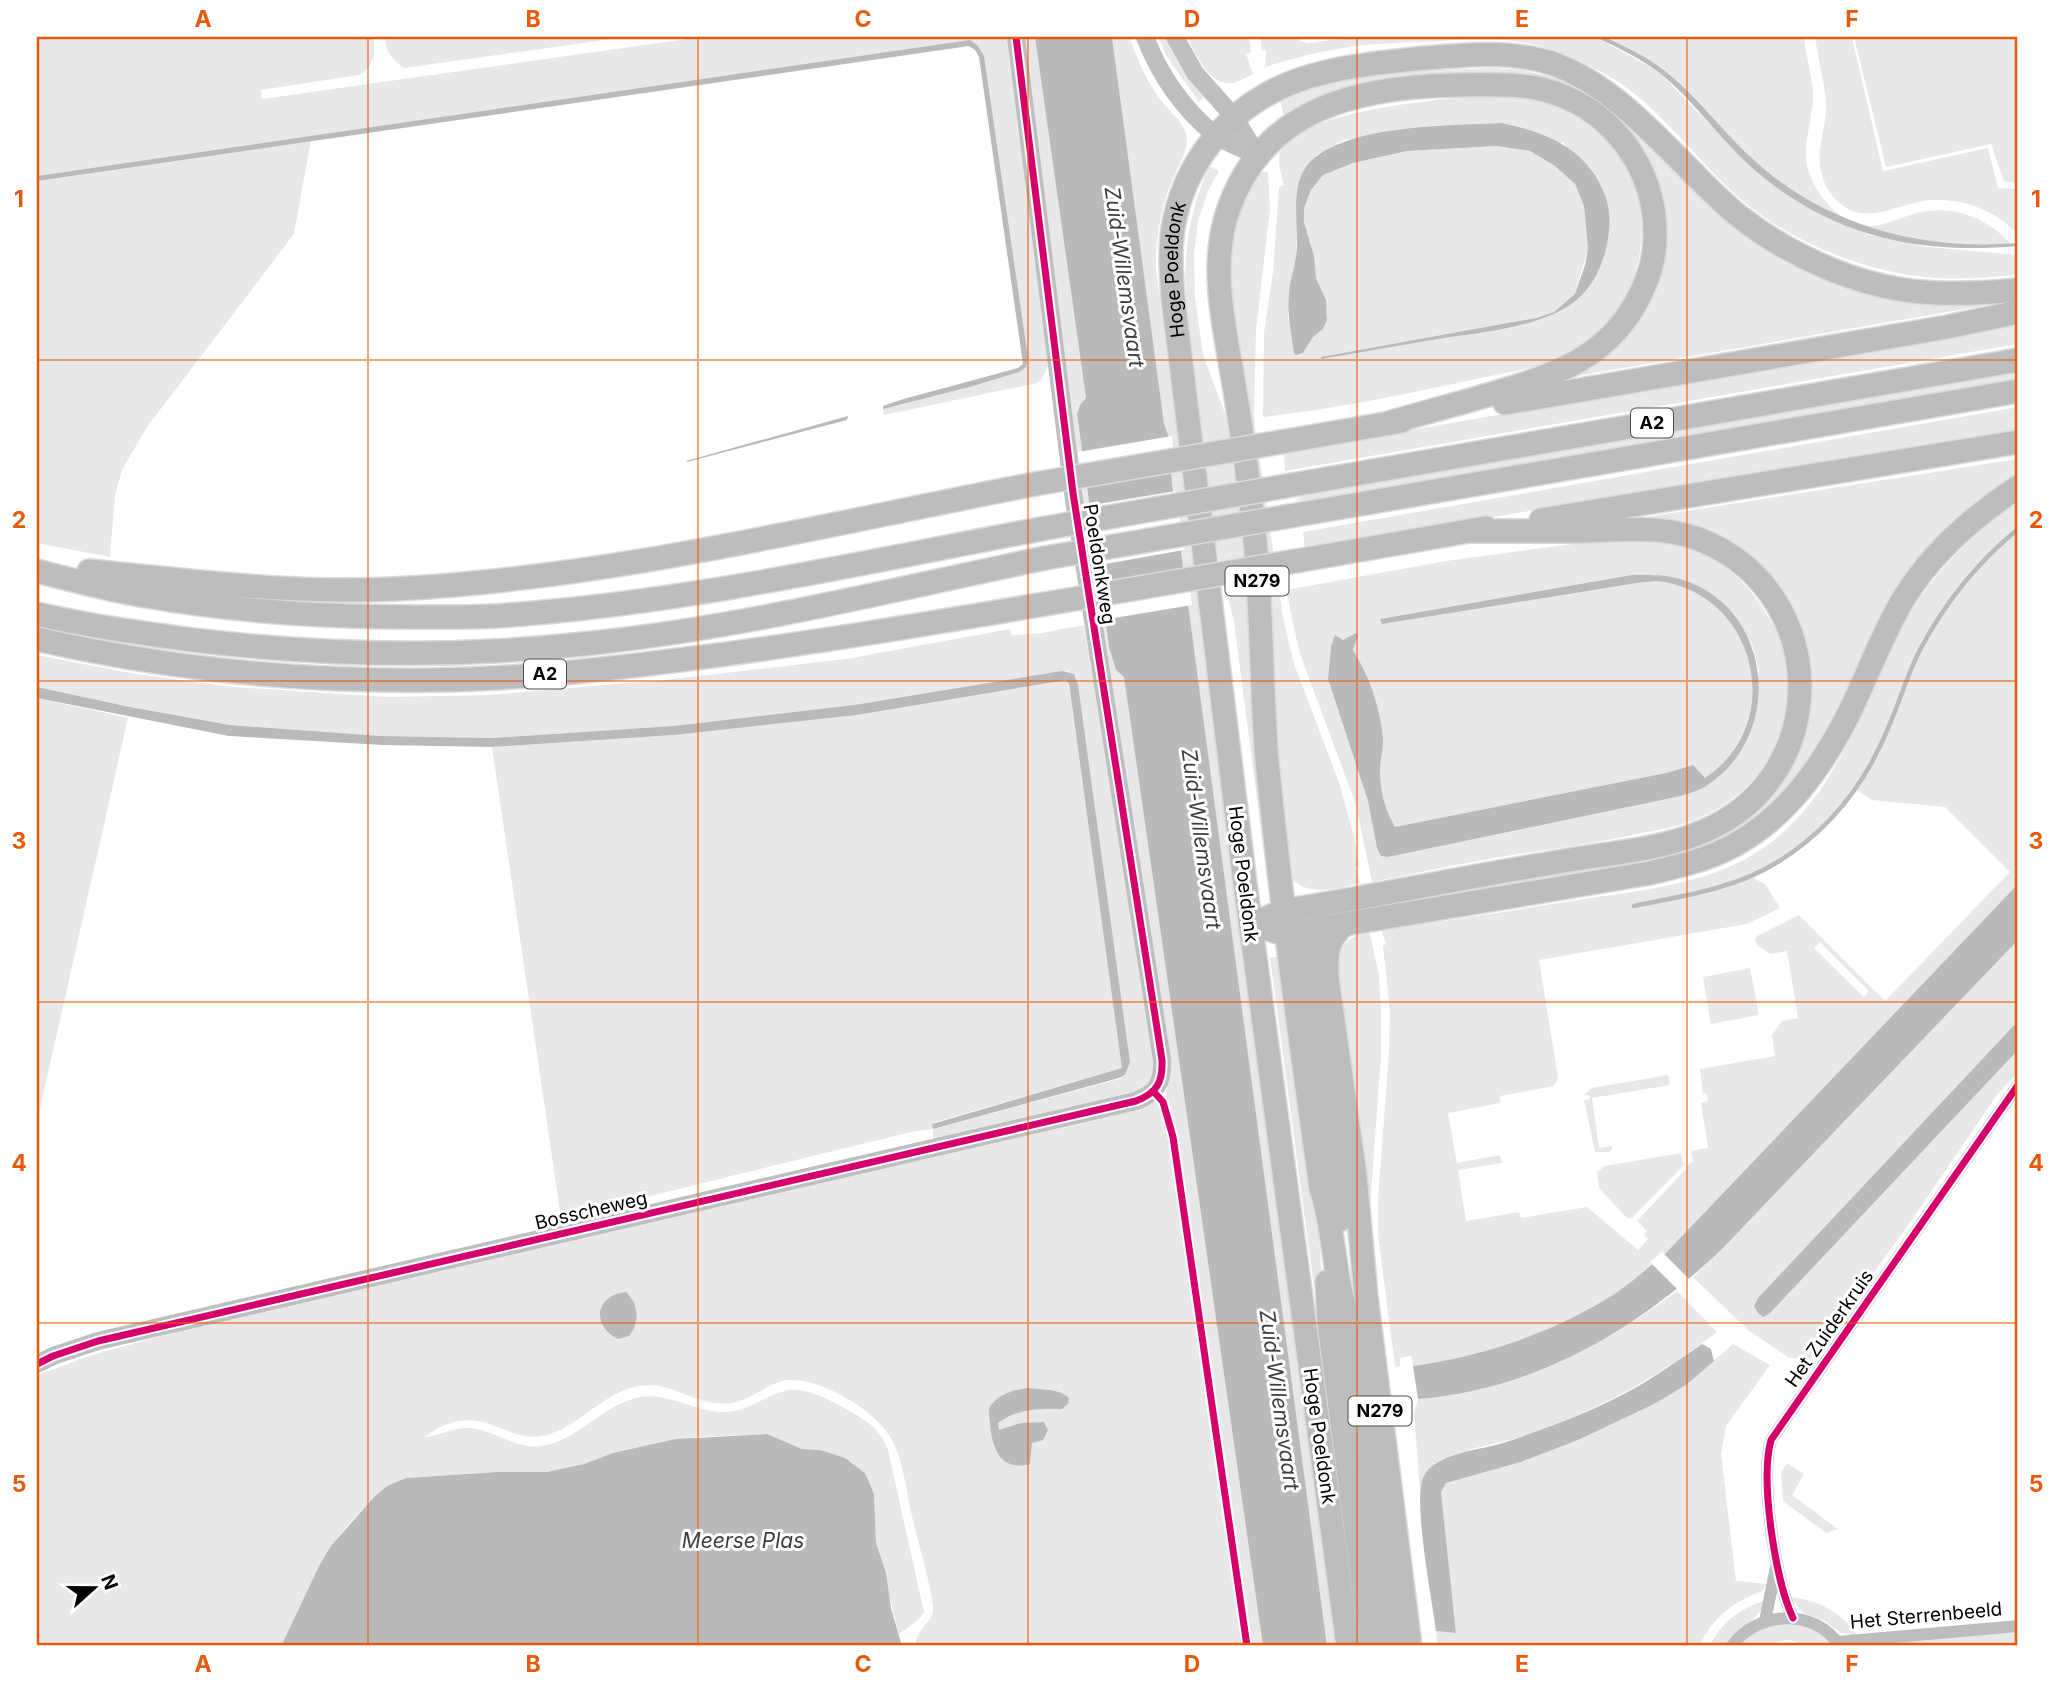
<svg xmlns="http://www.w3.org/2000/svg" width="2055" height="1683" viewBox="0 0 2055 1683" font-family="Inter,sans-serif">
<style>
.green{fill:#e8e8e8;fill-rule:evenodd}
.water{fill:#bababa}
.pier{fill:#fff}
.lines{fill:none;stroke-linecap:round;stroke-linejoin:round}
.stream{stroke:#bababa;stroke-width:4.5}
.highway-casing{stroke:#dbdbdb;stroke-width:26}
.street{stroke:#bdbdbd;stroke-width:12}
.secondary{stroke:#bfbfbf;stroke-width:18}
.highway{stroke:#bdbdbd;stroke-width:23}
.highway-bridge-casing{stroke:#dbdbdb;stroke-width:26;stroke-linecap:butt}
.highway-bridge{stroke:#bdbdbd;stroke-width:23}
.cycleway-casing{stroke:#fff;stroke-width:11}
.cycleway{stroke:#d6006c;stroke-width:7}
.grid{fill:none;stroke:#e8590c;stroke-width:2;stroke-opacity:0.55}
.labels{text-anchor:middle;stroke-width:6;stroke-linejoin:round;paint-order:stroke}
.shield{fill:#fff;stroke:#4c4c4c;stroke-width:2}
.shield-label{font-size:18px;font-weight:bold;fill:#000}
.street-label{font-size:19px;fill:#000;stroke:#fff}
.water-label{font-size:21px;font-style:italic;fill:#3d3d3d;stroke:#fff}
.neatline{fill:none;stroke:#e8590c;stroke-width:2.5}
.grid-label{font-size:23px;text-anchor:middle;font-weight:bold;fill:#e8590c}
</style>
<rect width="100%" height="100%" fill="#fff"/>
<path class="green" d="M37,37H373C375,54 375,65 359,75L261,90L262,99L701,37H1008L1050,362L1041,380L1037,383L884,415L883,409L1019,372L1028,357L984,56L978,46L970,41L37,176Z
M384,37H626L404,68C392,60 386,51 384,37Z
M1021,37H1035L1086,398L1080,405L1077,415L1109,647L1116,670L1124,677L1263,1646H1250L1177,1135L1166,1098L1169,1069L1098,626Z
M1112,37H1129C1137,57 1145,77 1157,95C1165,108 1182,119 1186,134C1190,146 1182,159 1177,170C1161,202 1156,234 1156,269L1335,1646H1327Z
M1158,37H1167L1187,76L1204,97L1199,102L1167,57Z
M1187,37H1249L1251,52L1246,54L1253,74C1246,77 1239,82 1232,83C1209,86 1195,53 1187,37Z
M1260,37H1291L1307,43L1358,37H1596L1659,72L1749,165L1796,200L1824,215L1870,235L1927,247L2018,255V275C1987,278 1954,280 1923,277C1852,269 1776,235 1725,185C1690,150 1656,106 1614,79C1588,64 1556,48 1526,43C1498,38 1470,39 1442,41C1407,42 1371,43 1337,49C1312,53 1288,60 1265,67L1266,51L1262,50Z
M1605,37H1804C1806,56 1812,76 1813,95C1813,118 1803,142 1807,165C1812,191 1839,225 1868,226C1884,226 1899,218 1914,214C1949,203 1987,217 2011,244C1915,249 1827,227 1755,162C1723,133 1698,98 1665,71C1647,57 1625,47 1605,37Z
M1815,37H1852L1883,171L1988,148L1998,188L2015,189L2018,197V230H2013C1993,209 1959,198 1930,200C1901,202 1869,226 1842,205C1832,197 1825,187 1822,175C1815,151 1826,130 1826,106C1825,83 1818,59 1815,37Z
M1854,37H2018V188L2017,183L2004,181L1991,144L1886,167Z
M1495,68L1522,70L1549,76L1574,85L1598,100L1630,124L1764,246L1981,303L1982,306L1560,379L1656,267L1634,148L1521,75L1285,120L1280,101C1349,70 1421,71 1495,68Z
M1470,96C1490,96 1525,93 1544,98C1552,101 1560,106 1568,110C1660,154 1665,282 1587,344C1557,367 1512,371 1476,379C1406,394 1335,409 1263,417L1264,333L1273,272L1279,187L1284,185C1281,177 1276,156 1282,148C1312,110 1424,102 1470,96ZM1403,129L1564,143L1610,232L1571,304L1556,313L1537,320L1478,333L1321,357L1477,330L1536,318L1554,312L1575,294L1588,249L1584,206L1575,184L1555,166L1530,151L1497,146L1407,151L1353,163L1323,175L1311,190L1304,208V222L1312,249L1316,278L1326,300L1327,320L1323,329L1313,337L1303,352H1294L1288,317L1292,275L1296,255L1297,236L1316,155L1344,140Z
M311,140L294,234L147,427L122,470L115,495L110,557L37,543V181Z
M1209,166L1219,171L1208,191L1198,221L1194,255L1195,297L1203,355L1229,424L1236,465L1245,543L1271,867L1266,868L1234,622L1218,555L1206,477L1186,298C1183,250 1190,210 1209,166Z
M1262,172H1268L1270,209L1256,330L1254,420L1283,618L1294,664L1340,785L1354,836L1359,866L1355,867L1360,883C1337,889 1303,899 1288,873L1229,270C1231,235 1236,198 1262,172Z
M2018,325V344L1285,471L1284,454L1330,444Z
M2018,371V379L1364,493L1313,501L1294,500L1312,493Z
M2018,407V429L2003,433L1305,548L1303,532Z
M2018,459V481L1950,534L1827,737L1791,790L1749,823L1720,838L1652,859L1488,890V884L1651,852L1762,797L1805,671L1746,559L1615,522Z
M2018,500V884L1663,1256C1647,1268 1632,1282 1616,1293C1555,1332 1485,1357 1413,1366L1411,1356L1400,1358V1366L1395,1367L1378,1234V1198L1389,1053L1390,1011L1383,946L1386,944L1381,929C1443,922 1503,912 1564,902C1631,891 1710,887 1766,846C1802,820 1825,786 1845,748C1870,700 1887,646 1918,601C1945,561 1979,529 2018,500ZM1856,790L1872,800L1945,807L2010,872L1885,1001L1799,915L1757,936L1755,939L1757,945L1770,954L1787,951L1798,1018L1782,1021L1772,1035L1775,1056L1700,1069L1703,1094L1707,1093L1708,1101L1701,1103L1708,1148L1691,1151L1693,1162L1688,1164V1167L1637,1221L1647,1231L1644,1235L1648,1239L1638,1250L1587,1207L1521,1218L1519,1212L1466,1221L1458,1170L1502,1163L1500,1155L1457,1163L1448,1113L1500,1103V1096L1554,1086L1558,1078L1539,960L1747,924L1780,908L1765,884L1749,876C1791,856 1826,827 1856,790ZM1820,942L1869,991L1864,997L1814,948Z
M1630,539C1700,544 1737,562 1773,624C1788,649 1791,682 1786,711C1777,767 1734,809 1680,825C1663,830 1645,832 1628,836C1590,844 1552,849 1513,855C1466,862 1419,873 1372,882L1356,805L1299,651L1286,590L1446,561L1595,541ZM1632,575H1656L1692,584L1705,590L1725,605L1752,644L1759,670L1748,738L1736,758L1705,787L1681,796L1388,857L1377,848L1368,801L1328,679L1331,646L1335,636L1343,641L1357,640L1353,650C1369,675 1380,708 1383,737C1384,749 1380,759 1380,770C1380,791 1385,810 1395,828L1666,773L1692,765L1705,779C1784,723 1760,599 1664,582C1656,580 1646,582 1637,583L1382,623L1380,619Z
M1084,625L1128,882L1156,1072L1143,1091L933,1142V1129L915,1131L561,1218L492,747L674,735L1064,679L1068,681L1123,1063L1122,1068L932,1123L934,1129L1119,1079L1125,1075L1069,671L854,705L673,726L491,738L381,736L230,725L130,707L37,687V655L136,674L233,687L389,697L489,695L664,680L846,659L1010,629L1012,635L1042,633Z
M37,698L128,718L37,1122Z
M1369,930L1379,975L1381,1012V1055L1369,1222L1383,1349L1423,1646H1416L1337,970C1337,946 1348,938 1369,930Z
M2018,940V1021L1758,1298L1754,1306L1770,1313L2018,1050V1072L1997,1095L1911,1221L1811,1359L1800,1360L1788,1357L1748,1330L1693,1277L1722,1249Z
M1282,956L1318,1215L1324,1318L1362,1646L1270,958Z
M1750,968L1759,1015L1711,1024L1703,977Z
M1668,1075L1670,1085L1592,1098L1599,1148L1612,1146V1149L1609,1152H1595L1584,1100L1590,1099L1589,1095H1584L1591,1088Z
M1155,1102L1159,1103L1170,1137L1242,1646H916C914,1628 936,1623 933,1605C928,1573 918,1543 911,1512C906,1488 903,1461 892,1440C878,1412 822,1378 790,1380C769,1381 753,1400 732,1403C700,1407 678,1386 649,1385C611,1385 585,1422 550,1434C505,1449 484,1394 424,1437C438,1436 456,1427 470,1428C496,1430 515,1450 542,1446C579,1440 604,1403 641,1397C668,1392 696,1412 724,1412C749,1412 765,1395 788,1390C809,1385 853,1412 870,1424C878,1431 884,1440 888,1450L924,1612L918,1620L899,1634L876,1543L874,1494L820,1450L802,1449L767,1434L697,1437L613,1453L584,1464L547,1472H497L406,1478L373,1498L346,1527L320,1564L281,1646H37V1376L40,1374L89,1356L190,1328Z
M1681,1153L1684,1165L1632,1218H1627L1599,1188L1597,1172L1605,1166Z
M1677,1291L1717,1332C1661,1375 1602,1408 1536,1432C1504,1444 1468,1446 1439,1461C1426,1468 1423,1479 1420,1492L1414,1412L1418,1399C1516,1391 1599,1349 1677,1291Z
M1733,1344L1770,1365L1726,1426L1721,1454L1736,1581L1766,1584L1763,1591C1733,1601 1713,1618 1699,1646H1437L1436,1631L1456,1633L1441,1492L1446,1483L1521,1462L1578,1440L1654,1403L1686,1385Z
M1787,1463L1804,1474L1792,1495L1838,1529L1826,1533L1783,1501L1781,1473Z
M1790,1597C1819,1600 1841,1612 1858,1636L1841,1633L1823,1620L1803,1613Z
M1766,1600C1759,1620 1738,1629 1725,1646H1710C1721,1622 1741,1608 1766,1600Z
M1776,1624C1803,1624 1814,1627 1835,1646H1809L1790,1640L1781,1641L1765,1646H1739L1755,1632Z
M2018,1632V1646H1872L1871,1643Z"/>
<path class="water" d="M1035,37H1112L1164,424L1168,435L1172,484L1327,1646H1263L1124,677L1116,670L1109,647L1077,414L1080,405L1086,398Z
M1596,37H1605C1625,47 1648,57 1665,71C1699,98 1724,134 1756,162C1828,227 1923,251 2018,243V246C1916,255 1829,236 1750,166C1719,138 1694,101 1661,74C1642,59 1618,48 1596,37Z
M970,40L978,46L984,56L1028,357L1026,367L1019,372L973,386L883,409V406L900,400L1018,368L1023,364L979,57L975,50L969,46L37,181V176Z
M1501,123C1546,132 1587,148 1605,195C1612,214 1610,234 1605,253C1599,273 1589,292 1570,305C1534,329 1474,333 1432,340C1395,346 1358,353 1321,359V357L1536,318L1554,312L1575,294L1585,265L1588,249L1584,206L1575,184L1555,166L1530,151L1497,146L1407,151L1353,163L1323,175L1311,190L1304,208V222L1314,256L1316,278L1326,300L1327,320L1323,329L1313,337L1303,353L1296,355L1294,353C1291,333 1287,314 1289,294C1290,279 1296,263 1297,247C1298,224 1292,195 1302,174C1326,123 1452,126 1501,123Z
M848,416L847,420L687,462L686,461Z
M1632,575C1648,575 1665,574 1680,579C1773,606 1786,735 1706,786C1699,791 1689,793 1681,796L1388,857L1381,856L1377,848L1368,801L1328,679L1331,646L1335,635L1343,640L1356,633L1358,636L1353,650C1369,675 1380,707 1383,737C1384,749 1380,759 1380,770C1380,791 1385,810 1395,827L1666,773L1693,765L1705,778C1785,725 1759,599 1664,582C1656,580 1646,582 1637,583L1382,624L1380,619Z
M1062,671L1074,674L1078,685L1130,1062L1125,1075L1119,1078L933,1129L932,1124L1122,1068L1069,684L1066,680L856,715L674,735L492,747L383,745L229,736L37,698V687L130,707L230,725L381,736L491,738L673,726L854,705Z
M2018,884V940L1722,1249C1637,1330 1537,1389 1418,1399L1413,1366C1485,1356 1555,1332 1616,1293C1632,1282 1647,1268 1663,1256Z
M2018,1021V1050L1770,1313L1763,1317L1758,1313L1754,1306L1758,1298Z
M626,1292C639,1304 640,1323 629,1336L618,1339C591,1326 595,1295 626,1292Z
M1702,1344L1711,1349L1714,1361L1686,1385L1654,1404L1578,1440L1521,1462L1446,1483L1441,1492L1456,1633L1436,1631C1432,1598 1413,1504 1423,1478C1433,1453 1480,1450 1503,1443C1548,1428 1594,1411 1635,1388C1658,1375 1680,1359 1702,1344Z
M1027,1388C1041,1390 1059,1388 1069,1398L1068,1404L1062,1409C1040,1408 1016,1409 998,1423L999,1430L1021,1423L1044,1422L1048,1430L1043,1440L1032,1443L1030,1464C993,1474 990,1435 989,1408C998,1394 1011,1391 1027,1388Z
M767,1434L802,1449L820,1450L845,1458L865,1473L874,1494L876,1543L886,1573L891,1608L902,1646H281L320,1564L331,1546L373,1498L387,1486L406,1478L497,1472H547L584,1464L613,1453L676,1439Z"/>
<path class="pier" d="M1172,436L1175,472L1084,488L1078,452Z
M1176,491L1184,550L1094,566L1086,506Z
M1187,569L1192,605L1102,620L1097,584Z
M1662,1252L1692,1282L1680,1292L1650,1262Z"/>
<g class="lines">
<path class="stream" d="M1634,906C1682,896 1734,889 1776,863C1829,831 1866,783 1889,726C1900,701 1908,672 1921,648C1945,603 1979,561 2018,529"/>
<g class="highway-casing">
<g id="highway">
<path d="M1505,403L1947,327L2018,312"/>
<path d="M1389,423C1419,414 1450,406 1481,397C1549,377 1610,361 1642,291C1650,274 1655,255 1655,236C1656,166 1609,105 1541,89C1513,83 1484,85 1455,85C1359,87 1265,107 1229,208C1207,268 1227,337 1236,397C1244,445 1250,493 1255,540C1262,613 1261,687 1267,760C1281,903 1301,1045 1321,1188C1335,1230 1333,1276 1348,1318L1389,1646"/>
<path d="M1281,442L1402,421"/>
<path d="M1286,486L2018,360"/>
<path d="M1290,516L2018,391"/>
<path d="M1541,520L2018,442"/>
<path d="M1296,561L1486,528"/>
<path d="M37,571C71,580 105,589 140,595C230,611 322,617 413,617C445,617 477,618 509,615C688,602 865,562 1041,529"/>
<path d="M89,571C190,581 292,594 394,589C611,578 822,525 1035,484"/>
<path d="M37,614C88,626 140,633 193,640C326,656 460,658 593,643C745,627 895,589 1045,558"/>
<path d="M37,639C167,669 303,682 436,680C523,679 609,669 695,658C814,643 932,623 1051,603"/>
<path d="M1345,924C1326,939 1326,955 1327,978L1355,1175L1366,1296L1410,1646"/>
<path d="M1251,925L1283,911C1377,896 1470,876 1564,861C1615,852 1667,850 1713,827C1832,768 1827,597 1708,543C1667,524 1625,530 1583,531C1546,531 1508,531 1471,531"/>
<path d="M1322,927L1309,947L1307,967L1341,1219"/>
<path d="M1271,930L1285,934L1650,873C1665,869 1681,866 1696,861C1770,839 1816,779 1849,713C1868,675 1882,634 1904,598C1932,552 1974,516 2018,487"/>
<path d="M1327,1282L1329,1323L1371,1646"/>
<path id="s1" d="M1348,1646L1245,883L1173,298C1171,271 1169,244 1175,218C1189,154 1237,101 1299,80C1336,67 1376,63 1415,59C1461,55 1510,49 1554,64C1608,84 1649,129 1689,169C1705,185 1721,202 1740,217C1790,256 1858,287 1922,292C1954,295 1986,293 2018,290"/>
</g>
</g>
<path class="street" d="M1793,1618C1775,1580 1760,1480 1771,1440L2018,1085
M1765,1621L1776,1567
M1838,1642L2018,1626
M1732,1646C1758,1610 1815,1608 1840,1646"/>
<path class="secondary" d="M1145,37C1159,74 1183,109 1214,134C1226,143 1244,149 1258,156
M1175,37L1195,73L1234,117L1258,156
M37,1364L53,1356L98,1341L1136,1101C1157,1093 1163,1082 1162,1060L1073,493L1016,37"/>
<use href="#highway" class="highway"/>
<g class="highway-bridge-casing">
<path id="highway-bridge" d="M1035,484L1281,442
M1041,529L1286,486
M1045,558L1290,516
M1051,603L1296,561"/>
</g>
<use href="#highway-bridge" class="highway-bridge"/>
<g class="cycleway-casing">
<path id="cycleway" d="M1154,1092L1163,1102L1173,1137L1247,1646
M37,1364L53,1356L98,1341L1136,1101C1157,1093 1163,1082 1162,1060L1073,493L1016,37
M1793,1618C1775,1580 1760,1480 1771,1440L2018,1085"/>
</g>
<use href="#cycleway" class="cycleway"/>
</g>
<path class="grid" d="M368,37V1646M698,37V1646M1028,37V1646M1357,37V1646M1687,37V1646M37,360H2018M37,681H2018M37,1002H2018M37,1323H2018"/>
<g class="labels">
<g class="shield">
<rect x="1631" y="408.5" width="42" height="29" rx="5"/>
<rect x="1225.5" y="566.5" width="63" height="29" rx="5"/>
<rect x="524" y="659.5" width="42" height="29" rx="5"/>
<rect x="1348.5" y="1396.5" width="63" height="29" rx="5"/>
</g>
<g class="shield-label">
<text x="1652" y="429">A2</text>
<text x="1257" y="587">N279</text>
<text x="545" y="680">A2</text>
<text x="1380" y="1417">N279</text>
</g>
<g class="street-label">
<text dy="7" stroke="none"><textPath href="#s1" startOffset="1388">Hoge Poeldonk</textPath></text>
<text transform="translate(1100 564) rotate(81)" y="7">Poeldonkweg</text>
<text transform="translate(1244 874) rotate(83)" y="7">Hoge Poeldonk</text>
<text transform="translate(591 1210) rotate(-13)" y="7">Bosscheweg</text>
<text transform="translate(1829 1328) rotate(-55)" y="7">Het Zuiderkruis</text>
<text transform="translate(1320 1436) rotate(82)" y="7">Hoge Poeldonk</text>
<text transform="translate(1926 1615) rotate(-5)" y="7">Het Sterrenbeeld</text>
</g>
<g class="water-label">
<text transform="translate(1124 277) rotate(82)" y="7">Zuid-Willemsvaart</text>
<text transform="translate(1201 839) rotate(82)" y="7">Zuid-Willemsvaart</text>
<text transform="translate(1279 1400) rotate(82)" y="7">Zuid-Willemsvaart</text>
<text x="743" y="1548">Meerse Plas</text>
</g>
</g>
<rect width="2055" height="1683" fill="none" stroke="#ffffff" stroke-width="77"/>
<g transform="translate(94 1588) rotate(69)" stroke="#ffffff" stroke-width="5" paint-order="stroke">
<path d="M0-5L12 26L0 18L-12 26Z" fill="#000000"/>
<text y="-10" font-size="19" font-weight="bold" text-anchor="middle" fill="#000000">N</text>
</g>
<rect x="38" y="38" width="1978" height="1606" class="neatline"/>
<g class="grid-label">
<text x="203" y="27">A</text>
<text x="533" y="27">B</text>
<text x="863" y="27">C</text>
<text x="1192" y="27">D</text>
<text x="1522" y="27">E</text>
<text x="1852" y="27">F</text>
<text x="19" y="207">1</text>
<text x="2036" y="207">1</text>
<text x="19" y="528">2</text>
<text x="2036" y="528">2</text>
<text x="19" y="849">3</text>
<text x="2036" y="849">3</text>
<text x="19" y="1171">4</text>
<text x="2036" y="1171">4</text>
<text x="19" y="1492">5</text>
<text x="2036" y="1492">5</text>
<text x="203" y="1672">A</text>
<text x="533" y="1672">B</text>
<text x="863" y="1672">C</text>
<text x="1192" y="1672">D</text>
<text x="1522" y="1672">E</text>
<text x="1852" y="1672">F</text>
</g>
</svg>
